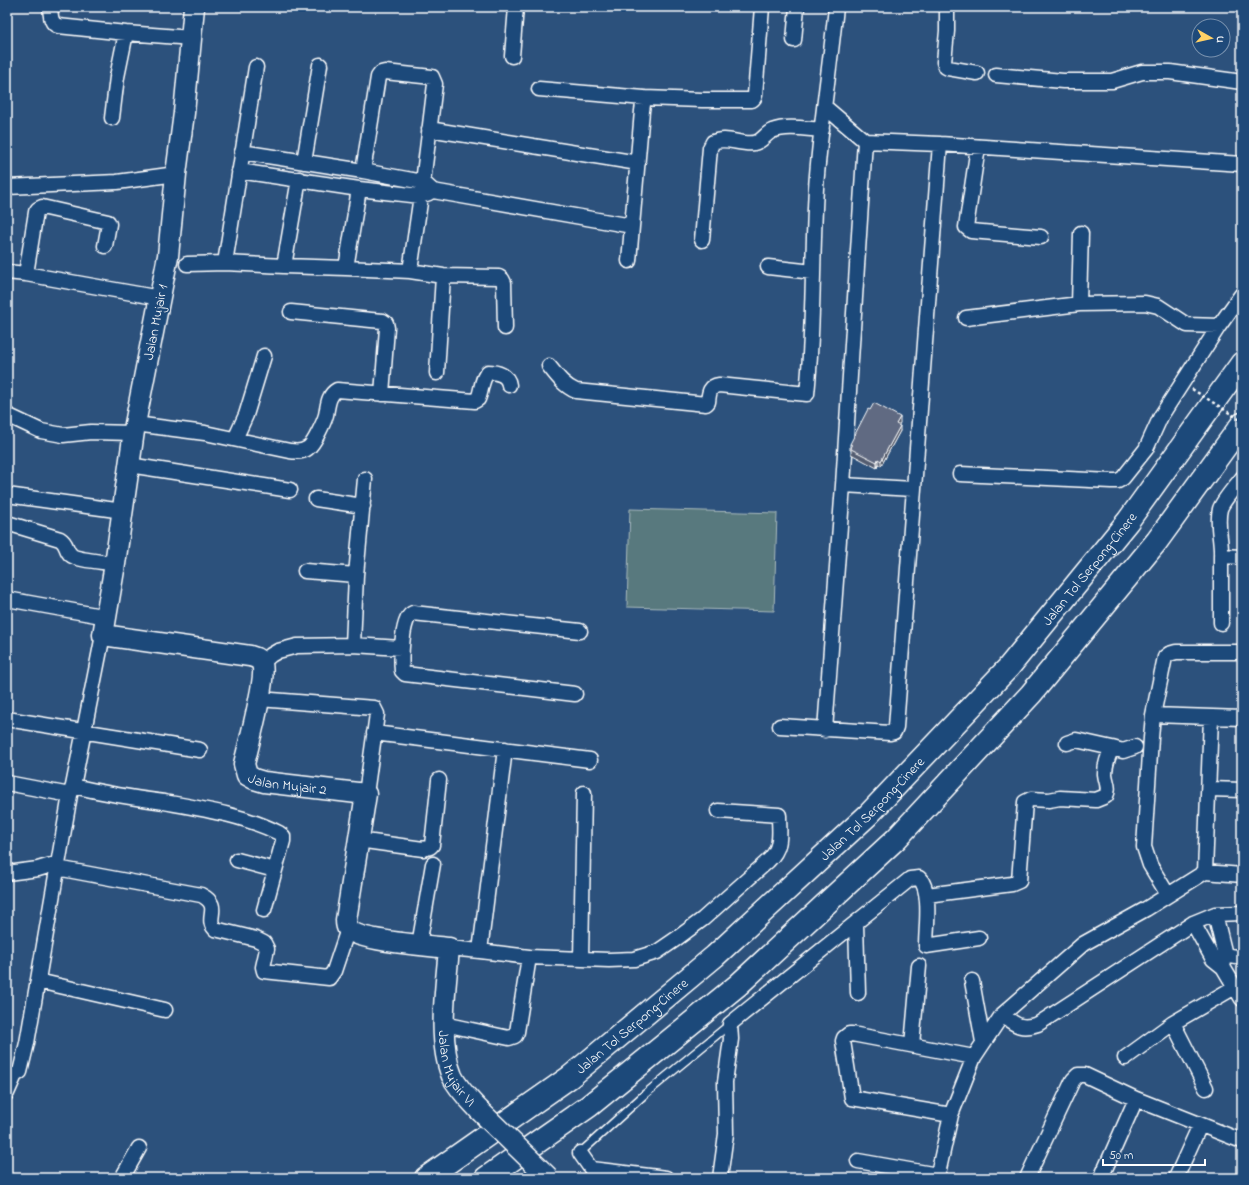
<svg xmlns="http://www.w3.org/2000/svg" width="1249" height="1185" viewBox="0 0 1249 1185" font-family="'Indie Flower',sans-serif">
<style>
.green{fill:#58797e;stroke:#acbcbe}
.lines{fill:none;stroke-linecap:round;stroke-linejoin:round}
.lane-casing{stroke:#fff;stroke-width:10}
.street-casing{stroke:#fff;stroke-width:17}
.secondary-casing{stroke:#fff;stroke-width:23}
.highway-casing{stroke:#fff;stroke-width:25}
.lane{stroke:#1f4a7a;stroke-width:7}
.street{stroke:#1f4a7a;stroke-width:14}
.secondary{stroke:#1f4a7a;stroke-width:20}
.highway{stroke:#1f4a7a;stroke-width:22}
.secondary-bridge-casing{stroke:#fff;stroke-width:23;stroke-linecap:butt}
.path-bridge{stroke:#fff;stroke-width:2.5;stroke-dasharray:3 3;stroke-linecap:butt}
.secondary-bridge{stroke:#1f4a7a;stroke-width:20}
.wall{fill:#535c70;stroke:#fff}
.shaded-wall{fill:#444b5b;stroke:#fff}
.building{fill:#616b82;stroke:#fff}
.labels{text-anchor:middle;stroke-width:3;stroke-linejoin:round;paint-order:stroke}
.street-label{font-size:14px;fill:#fff;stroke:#1f4a7a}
</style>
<rect width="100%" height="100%" fill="#2c517c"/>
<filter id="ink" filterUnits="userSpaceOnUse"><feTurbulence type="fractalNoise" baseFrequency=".025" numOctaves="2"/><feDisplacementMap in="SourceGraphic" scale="8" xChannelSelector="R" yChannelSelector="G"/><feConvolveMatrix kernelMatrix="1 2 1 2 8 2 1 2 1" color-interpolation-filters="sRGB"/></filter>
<g filter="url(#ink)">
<path class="green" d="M630,509L777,513L774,611L627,607Z"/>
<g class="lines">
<g class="lane-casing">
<path id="lane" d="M580,1153L645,1094L730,1024"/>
</g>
<g class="street-casing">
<path id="street" d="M50,7C51,15 50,23 58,26L126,33L192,38
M947,7V31L944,62L946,67L948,68L977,73
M794,40L797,7
M512,56L516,7
M996,75L1063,81H1112L1142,72H1170L1242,82
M539,89L644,98L702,100H752L754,98L755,95L762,7
M825,107L865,141
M112,118L117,77L126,33
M429,129L638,163
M865,141L940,144L1242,164
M978,147L966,227L971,231L1041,237
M242,152L363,171L423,182L433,191L632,226
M304,162L320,65
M239,171L359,189L420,196L429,193
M363,171L378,77L381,73L385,72L432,77L435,84L423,182L410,271
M7,187L117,182L176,174
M702,240L710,148L713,142C726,136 740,145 754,143C762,142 765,134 772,131C787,125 806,129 822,130
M629,261L642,111L644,98
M225,263L256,67
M187,264L225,263L284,266L346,268L410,271L443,276L499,277L502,279L504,283L505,328
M284,266L299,179
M768,267L813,272
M346,268L359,189
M7,272L26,274L160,298
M26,274L36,212L38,209L42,207L108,222L109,224L105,246
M1079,304L1081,233
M291,312L371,320L383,321L386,323L387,328L382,394
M966,318L1079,304L1145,303L1158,306L1187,325L1219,326
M549,366C557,376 564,386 576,391L706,404L708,402C709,394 709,386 719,385L807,394C814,326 812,257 816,188C820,128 830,67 836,7
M437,373L443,276
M7,415L41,431L63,435L91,432L134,433
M135,424L205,433L290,451C296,452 303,452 308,448C314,444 324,422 326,415C328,405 328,395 337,390L475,401L478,399C482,390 481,379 488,372C497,372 508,375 509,385
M235,439L246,415L264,356
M129,465L290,490
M960,474L1111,481H1118L1123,478L1146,449L1161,416L1219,326L1242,294
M1242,478C1236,486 1223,500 1220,509C1216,524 1222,541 1221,556L1242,557
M843,485L913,489
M7,495L123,511
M316,499L363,506
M7,523L60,539C68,544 65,550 71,555C76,560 106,562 115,564
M305,571L356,575
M7,599L107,617
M1221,623V556
M353,645L356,575L365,479
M262,663L271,655L278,651L297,646L353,645L401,648
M575,694L405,674L402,671C401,660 401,617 413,613L580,631
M259,699L374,708L377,714L366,794
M1153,715L1242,718
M7,719L200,750
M780,726L890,733L894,732L896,727L940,144
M825,730L843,485L865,141
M374,733L590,760
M1067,743L1076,740L1112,748
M7,783L70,795
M73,786C103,793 133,798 164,802C203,809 243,815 279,833L283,836V841L264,910
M1209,789L1242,790
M358,840L423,849L430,847L432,845L439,780
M237,860L275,870
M57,868L201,895C223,906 204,918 215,929L256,939L264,943L267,949L263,967L264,971L329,978L334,971L348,929
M1205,872L1211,717
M7,873L38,869L58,863
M927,895L1012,884L1019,881L1025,802L1031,799L1049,800L1060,798L1096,800L1106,796C1110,787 1106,783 1105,774C1105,764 1108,757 1112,748L1123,751L1135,747
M1168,895L1150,865L1144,847L1151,738L1153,715L1165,657L1169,654L1176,652H1242
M1215,914L1225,955L1223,967
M1193,923L1213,959L1223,967L1242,999
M856,924L858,993
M419,945L433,864
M449,948L480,951L529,957L609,960L634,959L657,952L676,939L703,919L768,861C783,847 779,833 779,815L718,811
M480,951L505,749
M1217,958L1225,955L1242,958
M581,959L584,793
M38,981L165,1010
M972,981L983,1042
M1002,1015C1016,1025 1021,1030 1038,1024L1193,923L1215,914L1242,913
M1173,1023L1206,1088
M444,1024L509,1038L515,1036L517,1032L529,957
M912,1045L919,966
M1125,1058L1173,1023L1235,987
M7,1075H15L20,1072L27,1043L70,795L73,786L103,635
M7,1093L15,1075
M951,1115L852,1098L843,1041L844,1038L849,1034H852L974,1057
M580,1153L596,1176
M858,1161L932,1174L937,1173L939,1169L951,1115L974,1057L1002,1015L1083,944L1146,909L1205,872L1242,875
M591,1169L666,1178
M122,1178L139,1148
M720,1178L726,1134L725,1082L731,1039L730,1024L910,879L919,878C932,890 926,928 926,946L979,938
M1027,1178L1073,1080L1078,1075H1085L1136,1099L1242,1141
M1101,1178L1136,1099
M1176,1178L1200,1125"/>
</g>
<g class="secondary-casing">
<g id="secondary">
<path id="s1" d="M194,7L184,113L176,174L168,256L135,424L115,564L103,635L250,656C254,657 260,659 262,664C267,677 248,747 244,764L247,775L254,779L264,782L366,794L346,920C346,923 346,926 348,929C359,941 431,946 449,948C446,987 437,1040 452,1076C458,1089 470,1100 479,1110"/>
</g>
</g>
<g class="highway-casing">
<g id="highway">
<path id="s2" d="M426,1178L570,1077L715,956L868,815L1008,668L1128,521L1242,363"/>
<path d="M486,1178L589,1106L738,985L896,839L1031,694L1157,541L1242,424"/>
</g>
</g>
<use href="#lane" class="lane"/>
<use href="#street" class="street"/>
<use href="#secondary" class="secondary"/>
<use href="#highway" class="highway"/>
<g class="secondary-bridge-casing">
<path id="secondary-bridge" d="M479,1110L549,1178"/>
</g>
<path class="path-bridge" d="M1192,389L1242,421"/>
<use href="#secondary-bridge" class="secondary-bridge"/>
</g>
<path class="wall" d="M900,423L898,425L900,431L881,466L878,464L877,468L851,454V450H850V444Z"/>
<path class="shaded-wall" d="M900,417V423L896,430V424Z
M900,426V431L881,466V461Z
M878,459V464L877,468V462Z"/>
<path class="building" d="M874,403L900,417L896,424L900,426L881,461L878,459L877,462L851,449L852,445L850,444L868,409L870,410Z"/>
</g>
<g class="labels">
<g class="street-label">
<text transform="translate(155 322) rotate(-79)" y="5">Jalan Mujair 1</text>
<text dy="5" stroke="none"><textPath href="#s2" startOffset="904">Jalan Tol Serpong–Cinere</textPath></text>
<text dy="5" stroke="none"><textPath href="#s1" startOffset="954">Jalan Mujair 2</textPath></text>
<text dy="5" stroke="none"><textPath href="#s2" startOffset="580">Jalan Tol Serpong–Cinere</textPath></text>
<text dy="5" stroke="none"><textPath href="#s2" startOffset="256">Jalan Tol Serpong–Cinere</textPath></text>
<text dy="5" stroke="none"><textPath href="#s1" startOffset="1397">Jalan Mujair VI</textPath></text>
</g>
</g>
<rect width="1249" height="1185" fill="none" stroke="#1f4a7a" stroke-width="24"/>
<rect x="12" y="12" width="1225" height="1161" fill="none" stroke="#fff" stroke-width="1.5" filter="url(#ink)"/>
<g transform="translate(1211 38) rotate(98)"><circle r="19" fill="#1f4a7a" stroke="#7992af"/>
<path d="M0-3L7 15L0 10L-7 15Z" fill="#ffd166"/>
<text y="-6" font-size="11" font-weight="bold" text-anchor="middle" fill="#ffffff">U</text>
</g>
<path d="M1103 1159v6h102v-6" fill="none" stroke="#ffffff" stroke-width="2"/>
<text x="1109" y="1159" font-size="12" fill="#ffffff" stroke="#1f4a7a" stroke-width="3" paint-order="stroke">50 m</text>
</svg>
